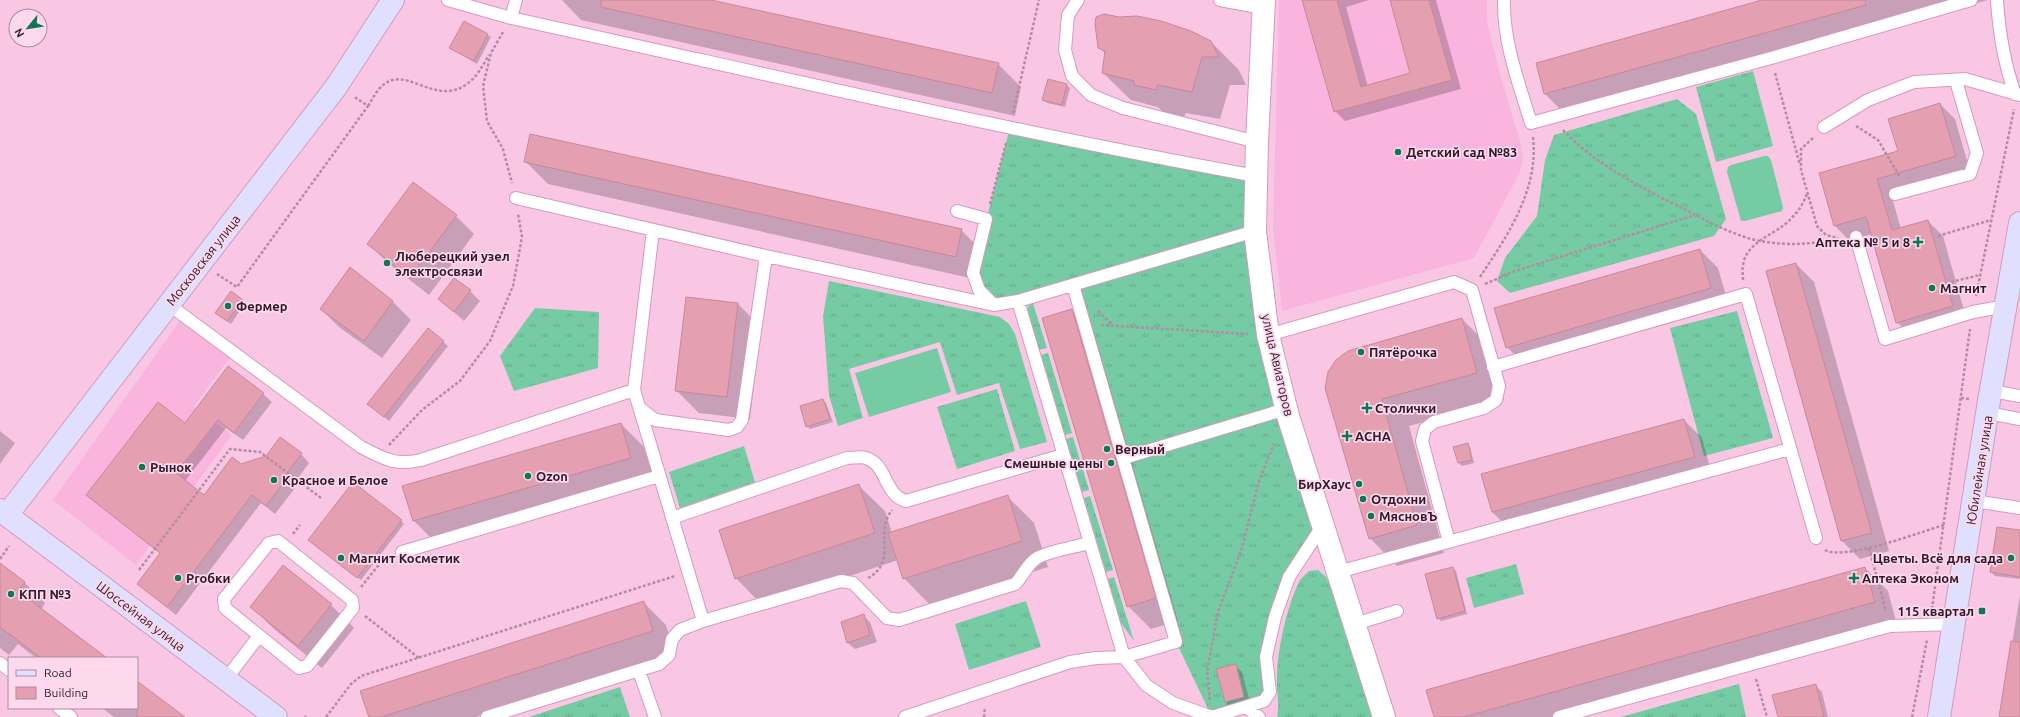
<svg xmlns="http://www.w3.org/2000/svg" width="2020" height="717" viewBox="0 0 2020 717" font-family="Ubuntu,sans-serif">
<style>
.built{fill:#f9b5dd}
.grass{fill:url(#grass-tufts)}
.garden{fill:#75cba3}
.shadow{fill:#0003}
.building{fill:#e49fb1;stroke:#c98798}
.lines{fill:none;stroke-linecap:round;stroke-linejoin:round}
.lane-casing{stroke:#d59abe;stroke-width:14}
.street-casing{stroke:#d59abe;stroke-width:24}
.secondary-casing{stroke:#d59abe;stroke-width:24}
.path{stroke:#b58ca4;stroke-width:2.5;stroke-dasharray:3 2;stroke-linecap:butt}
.lane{stroke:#fff;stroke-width:12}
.street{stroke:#fff;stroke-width:22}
.secondary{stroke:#e0dffe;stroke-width:22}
.poi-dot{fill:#097853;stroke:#fed9ee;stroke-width:1.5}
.labels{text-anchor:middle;stroke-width:3.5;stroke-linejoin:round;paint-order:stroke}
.poi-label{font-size:13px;font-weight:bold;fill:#301a28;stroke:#fed9ee;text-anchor:start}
.street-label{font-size:13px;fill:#301a28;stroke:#fed9ee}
</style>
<defs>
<pattern id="grass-tufts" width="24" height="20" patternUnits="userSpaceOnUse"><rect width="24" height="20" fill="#75cba3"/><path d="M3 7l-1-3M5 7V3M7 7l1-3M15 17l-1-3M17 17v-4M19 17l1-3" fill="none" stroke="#66ae8c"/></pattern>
</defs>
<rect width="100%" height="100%" fill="#f9c7e4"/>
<path class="built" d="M1279,0H1487V21L1502,82L1521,144L1523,160L1519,174L1474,258L1282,311L1273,228Z
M181,319L231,356L194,406L232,435L136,565L53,500Z"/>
<path class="grass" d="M1753,71L1773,146L1716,162L1696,87Z
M1677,99L1696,114L1726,219L1714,236L1510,293L1497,281L1505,258L1537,216L1545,160L1554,135Z
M1010,127L1256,176L1255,231L1323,525L1289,577L1266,657L1270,692L1212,717L1176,642L1073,285L994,305L973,273Z
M829,281L1000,317L1009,324L1015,334L1047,442L1020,449L999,383L957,395L940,342L849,369L863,418L838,426L829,395L823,316Z
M1032,300L1047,348L1039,350L1027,309Z
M535,308L599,312L598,368L514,391L500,356Z
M1737,311L1773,438L1704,456L1670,328Z
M1048,353L1072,433L1065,435L1041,355Z
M997,389L1015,451L957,469L937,407Z
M1073,437L1089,490L1082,492L1066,439Z
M744,446L755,482L680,508L669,472Z
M1090,496L1113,570L1106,572L1084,498Z
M1516,564L1524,594L1474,608L1466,578Z
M1318,570L1326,577L1334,594L1372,717H1277C1280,704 1276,691 1277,677C1277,651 1287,606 1299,582C1301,578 1306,574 1309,571Z
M1114,577L1134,641L1121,623L1108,579Z
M1026,601L1041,647L969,670L955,624Z
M1739,684L1746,717H1621Z
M620,687L630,717H529Z"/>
<path class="garden" d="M1764,156H1768L1771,160L1783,207L1782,211L1745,221H1741L1727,172L1728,167L1731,165Z
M937,348L951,392L869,417L855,373Z"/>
<path class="shadow" d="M562,0H706L998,64L1021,87L1015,116L581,20Z
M1303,0H1369L1346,7L1368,87L1411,74L1390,0H1436L1461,89L1345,121L1335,111Z
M1766,0H1988L1568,117L1545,94L1537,64Z
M464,22L491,37L477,64L450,48Z
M1211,42L1239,70L1246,85H1230L1220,119L1186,113L1184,117L1163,112L1158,107L1131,100L1103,73L1106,54L1099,48Z
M1067,85L1070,88L1065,107L1047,103L1043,100Z
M1940,104L1955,119L1970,171L1891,194L1901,229L1928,221L1943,236L1967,321L1912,337L1897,322L1871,234L1850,241L1835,226L1820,174L1899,151Z
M525,161L961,230L984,253L979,280L548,184Z
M456,216L474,234L429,295L387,262L369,244Z
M1700,250L1718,268L1729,306L1525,365L1507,347Z
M1796,264L1814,282L1889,551L1860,559L1842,541Z
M351,269L393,302L411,320L382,358L339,327L321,309Z
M470,291L480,301L464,321L439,299Z
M242,300L245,303L231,324L220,316Z
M738,304L761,327L750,419L699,413L676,390Z
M1071,310L1094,333L1178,621L1151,629L1128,606Z
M1462,319L1490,347L1504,400L1409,426L1444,553L1397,566L1370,538L1326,388Z
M428,329L448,346L389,421L368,404Z
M263,394L272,402L243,440L226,428L185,481L204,496L241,465L301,454L309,463L293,485L295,488L275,514L261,503L176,615L138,584L161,554L88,495L186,424Z
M823,400L826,403L833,422L810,429L807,426Z
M1684,420L1702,438L1712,475L1511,530L1492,512Z
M621,424L644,447L654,481L437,544L414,521L404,487Z
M0,431L15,443L0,464Z
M1467,444L1470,447L1474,463L1462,466L1459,463Z
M858,485L885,511L892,533L1007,496L1034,523L1048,567L930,605L904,578L898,560L762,605L736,578Z
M401,521L404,524L361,580L312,543Z
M2020,531V579L1995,576L1991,572Z
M2,566L25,583L45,603L41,610L105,658H36L18,644L9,655L0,648V568Z
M284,567L331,605L354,628L322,668L274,629L251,606Z
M1453,568L1456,571L1467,614L1441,621L1438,618Z
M1865,568L1888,591L1897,625L1568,717H1435Z
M2020,595V717H2000Z
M643,602L666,625L675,654L476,717H370Z
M863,616L870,622L877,642L855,649L848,643L842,623Z
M1235,665L1242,672L1251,706L1233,711L1227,704L1217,670Z
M137,682L183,717H114L102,708H137Z
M1815,685L1822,692L1828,717H1779Z"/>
<path class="building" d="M601,0H711L999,63L992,93L601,7Z
M1302,0H1337L1361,87L1410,73L1390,0H1429L1452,80L1334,112Z
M1762,0H1865L1866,5L1544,94L1536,63Z
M1104,14L1119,17L1137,16L1161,21L1191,31L1211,41L1219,57H1202L1192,92L1158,85L1156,90L1134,85V81L1102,73L1105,51L1098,48L1095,24L1096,17Z
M464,21L488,34L474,61L449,48Z
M1048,79L1067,84L1062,105L1042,100Z
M1940,103L1956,156L1877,179L1892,230L1928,220L1953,306L1896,323L1866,217L1834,226L1819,173L1898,151L1888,119Z
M530,134L962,229L956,257L524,162Z
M413,182L457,215L410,278L367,244Z
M1700,249L1711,288L1506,348L1494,308Z
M1796,263L1872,533L1841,541L1766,271Z
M350,267L393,301L364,341L320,309Z
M454,278L471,290L454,312L438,299Z
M231,291L243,300L227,321L215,313Z
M686,297L738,303L727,397L675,391Z
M1072,309L1156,598L1127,607L1042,318Z
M1462,318L1477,373L1382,399L1417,525L1369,539L1325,388L1328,372L1336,360L1348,351Z
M428,328L444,341L384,417L367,404Z
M228,366L264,393L234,433L218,420L176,473L204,495L232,457L241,464L266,456L280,437L302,453L285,476L287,478L266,506L252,495L167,607L137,584L160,553L86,495L158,402L185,423Z
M823,399L830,419L806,427L800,406Z
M1684,419L1695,457L1492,512L1481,474Z
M621,423L631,458L413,521L402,486Z
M1468,443L1472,460L1458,463L1453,447Z
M353,482L402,520L357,578L308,540Z
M859,484L875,533L735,579L719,530Z
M1008,495L1022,541L903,579L888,533Z
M1997,527L2020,530V577L1990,572Z
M0,563L25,582L18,591L107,658H41L0,627Z
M283,565L332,604L298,646L250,607Z
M1453,567L1465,611L1437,619L1425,574Z
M1865,567L1875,602L1464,717H1434L1426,690Z
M644,601L653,631L381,717H369L360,691Z
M864,614L870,635L847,643L841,622Z
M2011,641L2020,642V717H1999Z
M1236,664L1244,697L1225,702L1216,669Z
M137,681L185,717H137Z
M1816,684L1824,717H1778L1772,695Z"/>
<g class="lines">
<g class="lane-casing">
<path id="lane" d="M448,0L511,18C759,72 1006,131 1256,176
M1078,0L1068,15L1065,50L1072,76L1091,95L1123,108L1257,142
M1220,0L1263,8
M1504,0C1503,42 1519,84 1531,123L1771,58L1971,0
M1997,0C1999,33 2004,63 2015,94
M511,18L516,0
M1824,127L1868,100L1914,82L1965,79L2020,95
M1895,194L1970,174L1977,153L1956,81
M516,198L766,256L994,305L1018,301L1255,231
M957,211L986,219L973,273L979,290L994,305
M653,230L634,390L703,621
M1856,237L1885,339L1973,312L2006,306
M1018,301L1124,657L1146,685L1173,703L1212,717
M168,304L361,447C384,459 395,466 421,460L634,390
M1268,335L1454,282L1472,290L1499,386L1496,400L1484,408L1434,422L1425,429L1422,441L1449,542
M1493,367L1746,294L1816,538
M1992,391L2020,396
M640,408L655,420L729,430L737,427L742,420L766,256
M1988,413L2020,419
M1124,458L1286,409
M1974,501L2020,508
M672,518L847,458C852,458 861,456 866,458C888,465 883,494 906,501L1063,455
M278,541L352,600L353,608L307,666L299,668L225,608L224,599L269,543Z
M402,552L659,476
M1338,572L1790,449
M1355,624L1397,611
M0,663L9,670
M639,671L655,717
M226,679L259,636
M1246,707L1259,717
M59,708L71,717
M487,717L659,664L669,655L672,639L680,630L703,621L841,581L853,583L887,618L899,620L1015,584C1023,576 1028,563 1037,558C1049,551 1075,547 1089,543
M905,717L1070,662L1096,658L1124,657L1176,642L1073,285
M1212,717L1264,701L1270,692L1266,657L1275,617L1289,577L1323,525
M1559,717L1890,626L1955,624"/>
</g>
<g class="street-casing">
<path id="street" d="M1264,0L1257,142L1255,231L1268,335L1288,416L1384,717"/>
</g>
<g class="secondary-casing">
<path id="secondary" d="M0,510L276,717
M7,515L336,87L393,0
M1939,717L1989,401L2020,223"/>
</g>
<path class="path" d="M503,32L491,53L483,86L487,121L503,149L512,183
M1775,73L1800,165
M368,106C372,100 375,93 380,88C405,61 433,108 467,84C477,77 483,65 489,55
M1013,113L1039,0
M1856,126L1878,140L1900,177
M1563,130C1597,166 1644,189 1688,211C1711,223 1735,236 1760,241C1788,246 1812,244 1839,239
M1813,138L1801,149V170L1817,226L1826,235L1838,238
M990,204L1006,143
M1938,236L1991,220
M217,274L237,287L368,106L356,98L355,95
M1480,277C1508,235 1539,189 1533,137
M1743,280C1743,275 1742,270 1743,265C1746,244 1770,236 1784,225C1795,216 1803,206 1807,193
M1951,282L1980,275
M1485,284L1515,271L1695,215
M1976,296L2014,109
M1098,311L1113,325
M1101,325L1248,334
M1961,398L1970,399
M389,445L422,410L460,381L490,341L513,286L522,237L518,214
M293,534L300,525
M1869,548L1886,611
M1825,550C1845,561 1920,532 1944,525
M0,559L9,546
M139,570L230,449L260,452L321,498
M868,578C898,562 874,532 892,510
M361,587L385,557H388
M1932,609L1970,329
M365,616L419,658
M1756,679L1767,717
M1210,700L1207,671L1218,612L1242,548L1259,481L1274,444
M305,717L306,716
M326,717L351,684L361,676L675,576
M984,717L985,707
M1912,717L1927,640"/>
<use href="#lane" class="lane"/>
<use href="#street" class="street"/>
<use href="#secondary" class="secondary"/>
</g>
<g class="poi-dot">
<circle cx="1398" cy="152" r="4"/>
<path d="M1916 236h4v4h4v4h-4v4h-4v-4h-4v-4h4z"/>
<circle cx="387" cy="263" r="4"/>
<circle cx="1932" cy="288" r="4"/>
<circle cx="228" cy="306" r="4"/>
<circle cx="1361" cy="352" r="4"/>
<path d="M1365 402h4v4h4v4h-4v4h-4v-4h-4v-4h4z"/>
<path d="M1345 430h4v4h4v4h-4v4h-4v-4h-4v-4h4z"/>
<circle cx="1107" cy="449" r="4"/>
<circle cx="1111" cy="463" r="4"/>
<circle cx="142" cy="467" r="4"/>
<circle cx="528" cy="476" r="4"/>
<circle cx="274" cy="480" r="4"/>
<circle cx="1359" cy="484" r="4"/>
<circle cx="1363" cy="499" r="4"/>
<circle cx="1371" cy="516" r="4"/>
<circle cx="341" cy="558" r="4"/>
<circle cx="2011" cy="558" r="4"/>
<circle cx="178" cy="578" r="4"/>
<path d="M1852 572h4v4h4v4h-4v4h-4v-4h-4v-4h4z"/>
<circle cx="11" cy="594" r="4"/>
<rect x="1978" y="607" width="8" height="8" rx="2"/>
</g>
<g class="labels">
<g class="poi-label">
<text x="1406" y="157">Детский сад №83</text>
<text x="1910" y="247" text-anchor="end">Аптека № 5 и 8</text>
<text x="395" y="261">Люберецкий узел<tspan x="395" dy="15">электросвязи</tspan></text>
<text x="1940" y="293">Магнит</text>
<text x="236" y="311">Фермер</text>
<text x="1369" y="357">Пятёрочка</text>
<text x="1375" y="413">Столички</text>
<text x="1355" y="441">АСНА</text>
<text x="1115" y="454">Верный</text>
<text x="1103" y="468" text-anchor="end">Смешные цены</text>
<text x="150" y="472">Рынок</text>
<text x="536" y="481">Ozon</text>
<text x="282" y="485">Красное и Белое</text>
<text x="1351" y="489" text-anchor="end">БирХаус</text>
<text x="1371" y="504">Отдохни</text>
<text x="1379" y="521">МясновЪ</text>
<text x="349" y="563">Магнит Косметик</text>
<text x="2003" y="563" text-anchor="end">Цветы. Всё для сада</text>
<text x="186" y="583">Proбки</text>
<text x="1862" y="583">Аптека Эконом</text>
<text x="19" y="599">КПП №3</text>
<text x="1974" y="616" text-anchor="end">115 квартал</text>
</g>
<g class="street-label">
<text transform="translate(203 260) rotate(-52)" y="5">Московская улица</text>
<text transform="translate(1278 365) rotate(77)" y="5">улица Авиаторов</text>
<text transform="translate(1979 470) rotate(-81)" y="5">Юбилейная улица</text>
<text transform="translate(141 616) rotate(37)" y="5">Шоссейная улица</text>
</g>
</g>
<rect x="8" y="657" width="130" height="52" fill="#fed9ee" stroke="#ac8d9f"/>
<rect x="16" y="670" width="20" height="6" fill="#e0dffe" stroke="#ac8d9f"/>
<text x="44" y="677" font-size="12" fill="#301a28">Road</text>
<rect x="16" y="687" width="20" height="12" fill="#e49fb1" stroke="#ac8d9f"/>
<text x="44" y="697" font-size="12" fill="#301a28">Building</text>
<g transform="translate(28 28) rotate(240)"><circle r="19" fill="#fed9ee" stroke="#ac8d9f"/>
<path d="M0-3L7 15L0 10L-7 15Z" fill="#097853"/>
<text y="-6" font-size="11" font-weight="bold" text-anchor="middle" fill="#301a28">N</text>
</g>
</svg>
